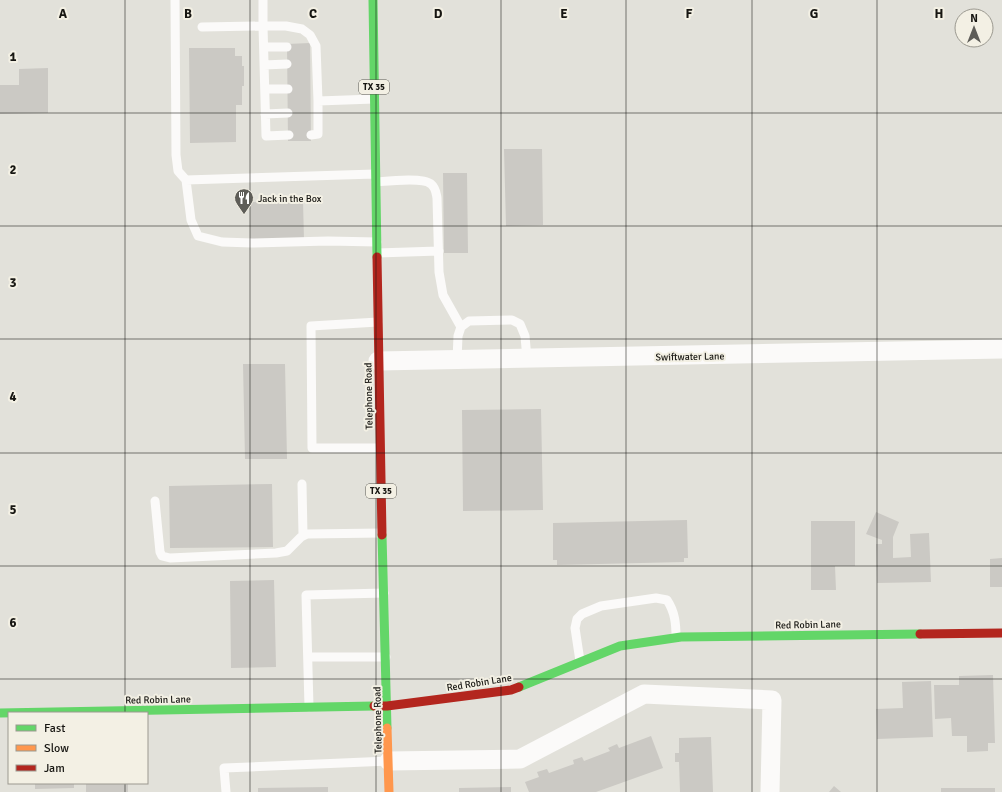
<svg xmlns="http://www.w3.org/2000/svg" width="1002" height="792" viewBox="0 0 1002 792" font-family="Signika,sans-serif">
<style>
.building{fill:#cbc9c4}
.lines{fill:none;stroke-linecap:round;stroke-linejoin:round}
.lane{stroke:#fbfaf9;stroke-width:9}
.street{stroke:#fbfaf9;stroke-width:19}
.fast{stroke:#63d668;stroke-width:9}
.slow{stroke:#ff974d;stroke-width:9}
.jam{stroke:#b3261e;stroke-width:9}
.grid{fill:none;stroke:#171612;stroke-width:1;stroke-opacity:0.55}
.labels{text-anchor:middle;stroke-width:4;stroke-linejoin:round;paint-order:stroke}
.shield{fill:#f3f0e4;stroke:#595751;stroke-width:1}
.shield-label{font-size:9px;font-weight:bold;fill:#171612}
.poi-label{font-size:10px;fill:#171612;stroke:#f3f0e4;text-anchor:start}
.street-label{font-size:10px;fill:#171612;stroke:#f3f0e4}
.grid-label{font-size:13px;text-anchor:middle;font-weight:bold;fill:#171612;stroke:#f3f0e4;stroke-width:4;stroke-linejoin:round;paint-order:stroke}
</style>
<rect width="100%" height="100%" fill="#e2e1da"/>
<path class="building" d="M310,43L311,141H288L287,44Z
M189,48H235V56H242V66H244V86H242V105H236V142L190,143Z
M48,68V113L0,114V85H19V69Z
M504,149H542L543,225L506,226Z
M443,173H467L468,253H444Z
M303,201L304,240L250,241V202Z
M243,364H285L287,459H245Z
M541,409L543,510L463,511L462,410Z
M272,484L273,547L170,548L169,486Z
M876,512L899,522L893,537V558L911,557L910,534L929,533L931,582L877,583L876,544H882V540L866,534Z
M687,520L688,558H684V562L557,565V560H553V523Z
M811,521H855V566H835L836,590H811Z
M1002,558V587H990V559Z
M274,580L276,667L231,668L230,581Z
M993,675L995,743H988V751L967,752V736H952L951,718L935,719L934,685H959V676Z
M931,681L933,737L877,739L876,709L903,708L902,682Z
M651,736L663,768L596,792H529L525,782L539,777L537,772L547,769L549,773L574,764L573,760L582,757L584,761L610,751L608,748L617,744L619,748Z
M711,737L713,792H680L679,762H675V753H679V738Z
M35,783H74V788L35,789Z
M86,783H128V792H86Z
M834,786L841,792H829Z
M328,787V792H258V788Z
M511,787V792H459V788Z
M941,788H995V792H941Z"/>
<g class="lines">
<path class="lane" d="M175,0L176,155L178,171L186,180L375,174
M263,0V26H286L302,29L310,35L316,46L318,101L374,99
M202,27L263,26L266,136L289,135
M264,47H287
M264,65L287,64
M265,89H288
M265,114L288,113
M311,135L318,134V101
M186,180L191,220L198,236L222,242L252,243L328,241L377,242
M376,182C388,181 423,177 431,184C436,188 436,193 437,198L439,272L443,295L461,327
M377,253L439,251
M378,322L311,326L312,448H380
M457,360L458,336L461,327L469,321L512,320L520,324L525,336L527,359
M302,484L303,535
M155,501L160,552L162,556L170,558L276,553L287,551L301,537L307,534L382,533
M308,657H386
M580,661L575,628L577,619L582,614L601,606L656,598L667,600C675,612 676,624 676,637
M309,707L306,595L384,593
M226,792L224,768L389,761"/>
<path class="street" d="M378,361L1002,349
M389,761L520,759L644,694L772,700L770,792"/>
<path class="fast" d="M373,0L377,257
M382,535L387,728
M519,687L620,646L681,637L920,634
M0,713L374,706"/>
<path class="slow" d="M387,728L389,792"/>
<path class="jam" d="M377,257L382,535
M920,634L1002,633
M374,706H387L511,690L519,687"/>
</g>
<path class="grid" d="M125,0V713M250,0V792M376,0V792M501,0V792M626,0V792M752,0V792M877,0V792M0,113H1002M0,226H1002M0,339H1002M0,453H1002M0,566H1002M0,679H1002M125,783V792"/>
<defs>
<g id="restaurant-pin" transform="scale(1)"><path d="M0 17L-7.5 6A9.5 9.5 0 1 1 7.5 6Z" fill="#5e5d58" stroke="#f3f0e4"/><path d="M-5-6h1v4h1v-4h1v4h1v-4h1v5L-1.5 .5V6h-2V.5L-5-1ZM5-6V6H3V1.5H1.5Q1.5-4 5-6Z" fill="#fff"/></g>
</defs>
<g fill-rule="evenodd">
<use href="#restaurant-pin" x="244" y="198"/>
</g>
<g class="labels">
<g class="shield">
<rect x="359" y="80" width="30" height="14" rx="3"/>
<rect x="366" y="484" width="30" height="14" rx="3"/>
</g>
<g class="shield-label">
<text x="374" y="90">TX 35</text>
<text x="381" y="494">TX 35</text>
</g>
<g class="poi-label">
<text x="258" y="202">Jack in the Box</text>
</g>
<g class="street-label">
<text transform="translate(690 356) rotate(-1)" y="4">Swiftwater Lane</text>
<text transform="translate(368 396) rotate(-91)" y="4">Telephone Road</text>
<text transform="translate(808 624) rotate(-1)" y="4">Red Robin Lane</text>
<text transform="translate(479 682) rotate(-9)" y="4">Red Robin Lane</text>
<text transform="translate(158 699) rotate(-1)" y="4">Red Robin Lane</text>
<text transform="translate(377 720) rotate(-91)" y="4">Telephone Road</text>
</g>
</g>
<g class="grid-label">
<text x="63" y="18">A</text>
<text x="188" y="18">B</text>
<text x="313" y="18">C</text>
<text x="438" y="18">D</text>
<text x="564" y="18">E</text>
<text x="689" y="18">F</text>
<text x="814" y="18">G</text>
<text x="939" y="18">H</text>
<text x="13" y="61">1</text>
<text x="13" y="174">2</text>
<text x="13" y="287">3</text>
<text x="13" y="401">4</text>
<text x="13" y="514">5</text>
<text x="13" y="627">6</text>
</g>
<rect x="8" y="712" width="140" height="72" fill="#f3f0e4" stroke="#9b9990"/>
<rect x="16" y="725" width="20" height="6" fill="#63d668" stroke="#9b9990"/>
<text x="44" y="732" font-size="12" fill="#171612">Fast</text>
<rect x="16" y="745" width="20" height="6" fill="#ff974d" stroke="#9b9990"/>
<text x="44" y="752" font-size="12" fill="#171612">Slow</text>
<rect x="16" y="765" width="20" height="6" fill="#b3261e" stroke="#9b9990"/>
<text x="44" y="772" font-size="12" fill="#171612">Jam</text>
<g transform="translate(974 28)"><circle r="19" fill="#f3f0e4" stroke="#9b9990"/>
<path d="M0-3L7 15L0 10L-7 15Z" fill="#5e5d58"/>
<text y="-6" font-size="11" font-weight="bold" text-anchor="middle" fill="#171612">N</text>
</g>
</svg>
